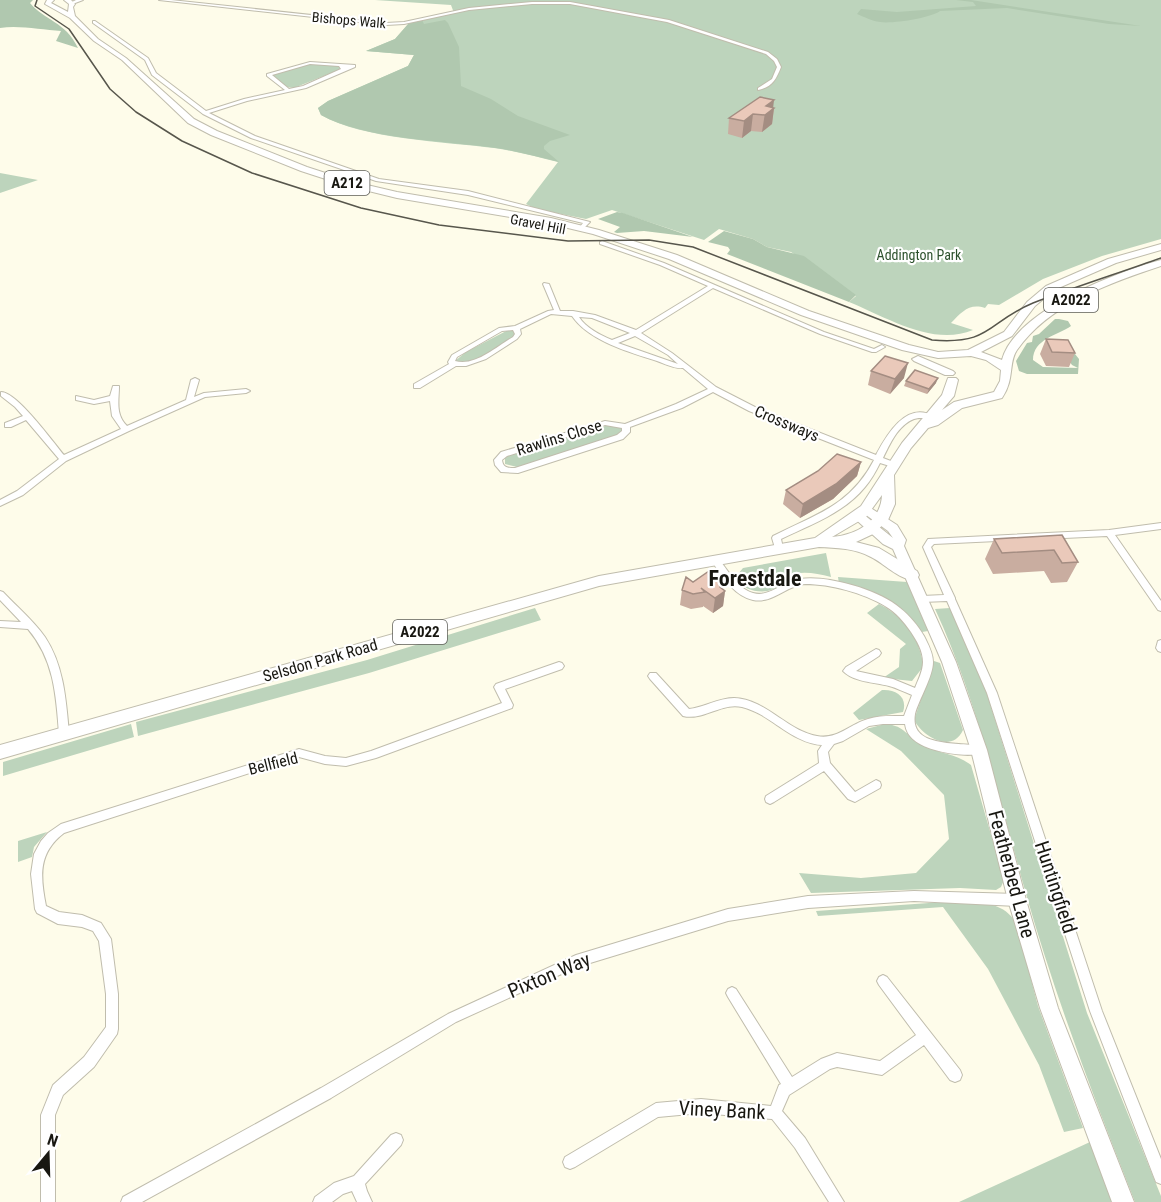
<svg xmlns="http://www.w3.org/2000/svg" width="1161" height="1202" viewBox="0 0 1161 1202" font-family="'Roboto Condensed',sans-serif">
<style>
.green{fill:#bdd4bc}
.forest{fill:#b0c8af}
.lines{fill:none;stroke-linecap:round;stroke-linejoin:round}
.street-casing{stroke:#c0bdad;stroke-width:2}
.secondary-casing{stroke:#c0bdad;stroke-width:2}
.primary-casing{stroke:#c0bdad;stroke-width:2}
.street{fill:#fff;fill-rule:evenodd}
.secondary{fill:#fff;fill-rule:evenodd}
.primary{fill:#fff;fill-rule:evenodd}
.tram{stroke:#57564c;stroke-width:1.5}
.wall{fill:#c9ada0}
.shaded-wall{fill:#a48d82}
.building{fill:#eac9ba;stroke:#a48d82;stroke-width:1.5}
.labels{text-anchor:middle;stroke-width:4.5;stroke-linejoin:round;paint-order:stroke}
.far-street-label{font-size:14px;fill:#181711;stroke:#fff}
.far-park-label{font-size:14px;fill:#2d512d;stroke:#fff}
.shield{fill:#fff;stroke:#5d5d58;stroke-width:1.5}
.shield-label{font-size:15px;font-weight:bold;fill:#181711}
.street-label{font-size:16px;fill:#181711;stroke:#fff}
.near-street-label{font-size:20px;fill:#181711;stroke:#fff}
.district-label{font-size:22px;font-weight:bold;fill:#181711;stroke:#fff}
</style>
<rect width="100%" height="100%" fill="#fefcea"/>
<path class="green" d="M375,0H1161V239L1102,256L1043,279L999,305L988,304L985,308C969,303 962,312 951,323L973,330C933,347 886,317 849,302L856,296L791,252L767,247L753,239L719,229L704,240L612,210L586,219L536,209L526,204L558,162C537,157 516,151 494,148C446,142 362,139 321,115L318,108L328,101L408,66L414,55L366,51L395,39L409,23L454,13L451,5Z
M311,64L338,65L341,69L294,88L286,87L272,75Z
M0,173L38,180L0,193Z
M510,329L516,332L515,336C499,346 475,366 455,361L466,352Z
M605,426H620L622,431L617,435L517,467L505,464V458L508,456Z
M826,553L831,577C814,573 801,570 784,577L788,581C773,591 763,595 746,588L738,574L743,568Z
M838,577L907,582L928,631L922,632C899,602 874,593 839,584Z
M879,604C902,615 922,641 923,667L912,681L883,678L899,667L900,649L906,644L867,613Z
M535,608L541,620L369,673L138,736L136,722L367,660Z
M950,608L987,694L1087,1013L1161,1196V1202H1135C1095,1101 1056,999 1026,894C999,798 977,700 935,609Z
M934,661L940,663L963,730C952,754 923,737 914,720Z
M882,690C896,689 908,697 903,712L859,720L853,713Z
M131,724L134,737L3,776V762Z
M885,724C907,726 905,736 922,745C939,754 956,753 971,765L1004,880L1001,887L996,890L960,888L811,893L799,873L861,878L916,873L949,839L944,795L901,751L866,729Z
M47,832L34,847L32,857L18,862V841Z
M943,902C969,903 1001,897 1016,923L1038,1006L1083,1128L1064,1132L1039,1065L988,969L943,907L818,916L816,911Z
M1090,1142L1114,1202H959Z"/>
<path class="forest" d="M0,0H33L30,3C45,21 65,21 78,48L56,41L61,31C42,30 19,25 0,28Z
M956,0H971L1141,26L1109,24L1007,8L940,11C931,18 892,24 880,22C871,21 865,17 857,14L861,9L897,12L976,6L973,2Z
M422,20L424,24L445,20L448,23L459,47L461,86L491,99L518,116L570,135L550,141L544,146V149L559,162C538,157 517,151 496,148C447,141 363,139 321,115L318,108L328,101L408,66L414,55L366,51L395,39L409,23Z
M617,212L623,213L693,237L644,231L617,233L614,232L620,227L598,219Z
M724,231L753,239L767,247L804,256L856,295L849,302L727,254L730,250L728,247L708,242Z
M1059,319L1068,321L1071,326C1058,335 1033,339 1033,360L1043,367L1078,368L1072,365L1059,347L1072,346L1071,349L1079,359L1078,374H1027L1019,371L1016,361L1027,343L1032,342L1033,336L1039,334L1055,319Z"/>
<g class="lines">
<g class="street-casing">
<path id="street" d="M159,0H171L386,23L404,22L469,8L532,2H570L669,20L768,52L777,59L781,67C776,80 772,87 758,90V88L772,79L777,67L774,61L766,54L667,22L570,4H532L469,10L404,24L386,25Z
M93,21H95L148,58L156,73L206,111L244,99L285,90L267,76V74L310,62L355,65V67L306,88L247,101L209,113L255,136L379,179L468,191L590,222L582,230L579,228L583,223L468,195L376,181L251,138L203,114L152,75L145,60L93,23ZM310,64L339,66L341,69L303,86L289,89L272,75Z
M602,241L664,263L824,332L874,349L882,345L885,347L876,352H872L820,334L713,288L641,333L672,353L716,387L755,407L876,455C886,436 906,401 933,416C927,419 920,417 914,419C898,425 890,444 883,458L896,463L897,465L896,467H893L880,463C876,471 871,480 865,487C844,513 810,525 781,539L783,548L779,551L775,548L772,538L773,536C816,514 850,506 874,460L749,411L713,392L682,408L630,427V432L623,439L518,473L501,472L495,465L494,460L501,452L605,421L625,424L676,404L708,389L683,368C675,369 665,364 657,361C629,352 589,341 572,316L551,314L520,329L521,334L517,339L486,359L466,366H456L420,388H414V384L449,364L448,362L452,355L499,328L515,326L548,311L554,310L543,284L544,283L549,284L560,311H573L595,315L636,330L708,286L660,265L600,244V242ZM579,317L592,318L630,333L612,340C600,335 586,328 579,317ZM513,330L515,334L513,337C497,346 475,367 455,361L457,357L502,331ZM635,336L668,355L678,364L618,343ZM605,425L622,428V431L617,435L515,468C508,468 503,468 502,460L507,456Z
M195,378L199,380L194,397L204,393L246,389L250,391L246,393L205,397L129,431L66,461L23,495L0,506V500L17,491L59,459L26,420L11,427H5V423L23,416L15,407L1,396V392C17,392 53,442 64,455L121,429L112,416L110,401L94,404L76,400V396L94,400L110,396L113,386H119C119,401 115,414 127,426L186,400L191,380Z
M1161,523V529L1115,535L1161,601V611L1158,610L1107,536L934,544L931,547L955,598V599L997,693L1102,1011L1161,1159V1184L1156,1182L1154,1177L1090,1011L987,693L947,601L922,602L918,599L922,596L944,595L923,547L928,539L1109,530Z
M715,557L718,558C727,569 738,589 753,593C770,598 784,580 800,579C828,575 879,590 900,608C910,616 918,626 924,636C928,644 933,653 933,662C933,677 919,699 915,714C909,750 962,741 983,747L984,750L983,753C966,758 928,752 914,740C909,736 906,731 905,724H883L869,726L843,741L834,744L828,752L830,763L855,792L876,780L880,782L881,785L880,788L855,802L848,799L824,771L774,802L770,804L766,802L765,799L766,796L819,763L818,751L822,745C791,743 771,714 742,707C722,702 703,721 683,716L650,679L648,676L650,673H656L689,709C705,707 718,698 734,698C766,699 787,731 817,736C837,740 850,724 868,719C880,715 892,716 904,716L912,695C904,692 897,688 889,686C873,682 854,682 843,671L846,667L876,649L879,650L881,653L879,656L856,671L893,679L915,688C918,680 923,671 923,662C923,651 917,641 911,632C904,622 896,612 885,606C863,593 831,584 805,584C787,585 773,604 753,600C734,596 721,575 711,560Z
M0,591L3,592C17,607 33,620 45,637C64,666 66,700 69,733L68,736L64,737L60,736L59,733C56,694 54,660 28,629L0,627V621L21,622L0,600Z
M1161,640V652L1158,651L1156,648L1158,641Z
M559,662L562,663L564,666L562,669L505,689L513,705L512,708L376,758L346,766L325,764L299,757L64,833C38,853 40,876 46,906L59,912L82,915L101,923L111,939L118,994V1029L117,1034L94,1067L63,1095L55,1115V1202H41V1115L53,1085L84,1057L106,1027V994L99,941L93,931L82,927L58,924L37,913L35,909L31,874L34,854L41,841L48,833L61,824L299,749L325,756L346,758L371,751L502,703L494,687L496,684Z
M914,891L1017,894L1021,896L1023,900L1021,904L1017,906L914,901L808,908L728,921L577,967L456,1022L331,1098L142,1202H121L123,1197L321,1088L448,1014L576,955L728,909L808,896Z
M883,975L887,977L960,1070L962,1075L960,1080L955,1082L950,1080L924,1045L882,1075L837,1067L830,1069L789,1095L782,1111L805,1138L844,1202H829L795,1148L772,1119L701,1113L658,1117L575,1167L570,1169L565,1167L563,1162L565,1157L656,1103L701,1099L771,1106L779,1085L781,1084L728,997L726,993L728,989L732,987L736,989L792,1077L821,1059L837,1053L880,1061L916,1035L879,985L877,981L879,977Z
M396,1133L401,1135L403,1140L401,1145L365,1184L367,1191L372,1202H357L352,1191L343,1194L332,1202H313L315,1197L334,1183L354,1176L391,1135Z"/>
</g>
<g class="secondary-casing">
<path id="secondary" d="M76,0H83L70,5V3Z
M866,505L897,525L906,540L904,546L956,662L987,750L1026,900L1058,1008L1134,1202H1112L1040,1008L1008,900L971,750L942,662L893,549L883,544L853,517L859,513L863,514L893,538L888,531L862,512L860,509L862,506Z"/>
</g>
<g class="primary-casing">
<path id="primary" d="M47,0H54L51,3L68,12L69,4L64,0H71L75,4L73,7L75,16L98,39L126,58L194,119L217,131L307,167L350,181L397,192L551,218L599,230L677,255L809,311L909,345L938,352L968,350L1004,332L1027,302L1046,286L1108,259L1161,244V250L1116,263L1054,290L1035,306L1012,336L981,352L1002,360C1015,311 1116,272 1161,260V266C1110,283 1049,304 1017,350C1008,363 1015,379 1002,398L962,408L938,425L928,428L911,448L894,475L895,504L888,520L873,534L856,542L879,548L917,571L919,575L917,579C902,583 884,563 871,557C854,548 837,548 819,547L599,586L0,759V745L599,576L815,538L861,506L902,443L942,395L948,378H956L958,380L954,396L942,410L954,402L994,392L1000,381L1001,370L986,360L971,356L938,358L902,350L801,315L669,259L593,234L551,224L397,198L344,185L301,171L211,135L188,123L122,60L94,41L70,18L45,4ZM882,495C881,521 857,535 832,537L866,517Z
M918,356L953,371L955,373L953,375H945L914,361L912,359Z"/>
</g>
<use href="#street" class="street"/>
<use href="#secondary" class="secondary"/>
<use href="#primary" class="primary"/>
<path class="tram" d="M37,0L35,6L69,29L110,89L136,112L182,141L252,173L361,208L439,225L568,241L649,240L693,247L932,340C992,345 987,322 1033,303C1075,287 1119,273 1161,258"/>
</g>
<path class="wall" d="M773,108H774L772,124L762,132L751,131L742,138L728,134L729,118Z
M1046,339L1075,353L1069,367L1046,366L1040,354Z
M871,371L904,378L890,394L868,385Z
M906,381L936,383L927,394L904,386Z
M861,462L857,476L833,499L800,518L783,504L786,490Z
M1062,535L1078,562L1067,582L1051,583L1044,571L993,574L985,559L994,539Z
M693,582L720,587L725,591L723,606L713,613L703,606V607L691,609L680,605L682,590Z"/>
<path class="shaded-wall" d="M774,100L773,109L774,108L772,124L762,132L766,106Z
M753,114L751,131L742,138L744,121Z
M908,363L904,378L890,394L895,379Z
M938,378L936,383L927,394L929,389Z
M861,462L857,476L833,499L800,518L803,504Z
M725,591L723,606L713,613L715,598Z"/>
<path class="building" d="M760,97L774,100L766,106L774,108L765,115L753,114L744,121L729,118Z
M1046,339L1068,340L1075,353L1052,352Z
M885,356L908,363L895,379L871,371Z
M915,370L938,378L929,389L906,381Z
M837,454L861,462L836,484L803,504L786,490L818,471Z
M1062,535L1078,562L1062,563L1054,550L1002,553L994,539Z
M709,571L717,573L720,587L725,591L715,598L701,588L705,592L693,594L682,590L686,577L693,582Z"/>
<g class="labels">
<g class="far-street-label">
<text transform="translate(349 20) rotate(5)" y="5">Bishops Walk</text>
<text transform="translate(538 224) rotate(11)" y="5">Gravel Hill</text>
</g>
<g class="far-park-label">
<text x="919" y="260">Addington Park</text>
</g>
<g class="shield">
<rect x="324.5" y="171" width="45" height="24" rx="4.5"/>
<rect x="1044" y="288" width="54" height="24" rx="4.5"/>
<rect x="393" y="620" width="54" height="24" rx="4.5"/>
</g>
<g class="shield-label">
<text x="347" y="188">A212</text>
<text x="1071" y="305">A2022</text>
<text x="420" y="637">A2022</text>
</g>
<g class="street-label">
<text transform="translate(787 423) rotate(23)" y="6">Crossways</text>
<text transform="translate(559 437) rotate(-17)" y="6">Rawlins Close</text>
<text transform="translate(320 660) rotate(-16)" y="6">Selsdon Park Road</text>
<text transform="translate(273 763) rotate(-14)" y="6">Bellfield</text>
</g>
<g class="near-street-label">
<text transform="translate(1012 874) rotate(75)" y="7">Featherbed Lane</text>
<text transform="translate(1056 887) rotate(72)" y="7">Huntingfield</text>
<text transform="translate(549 975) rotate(-23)" y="7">Pixton Way</text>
<text transform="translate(722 1110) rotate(3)" y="7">Viney Bank</text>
</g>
<g class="district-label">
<text x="755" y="586">Forestdale</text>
</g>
</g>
<g transform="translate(48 1154) rotate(19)" stroke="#ffffff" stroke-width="4.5" paint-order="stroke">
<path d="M0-4.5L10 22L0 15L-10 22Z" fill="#181711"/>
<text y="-9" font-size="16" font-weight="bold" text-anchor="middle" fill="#181711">N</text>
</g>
</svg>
